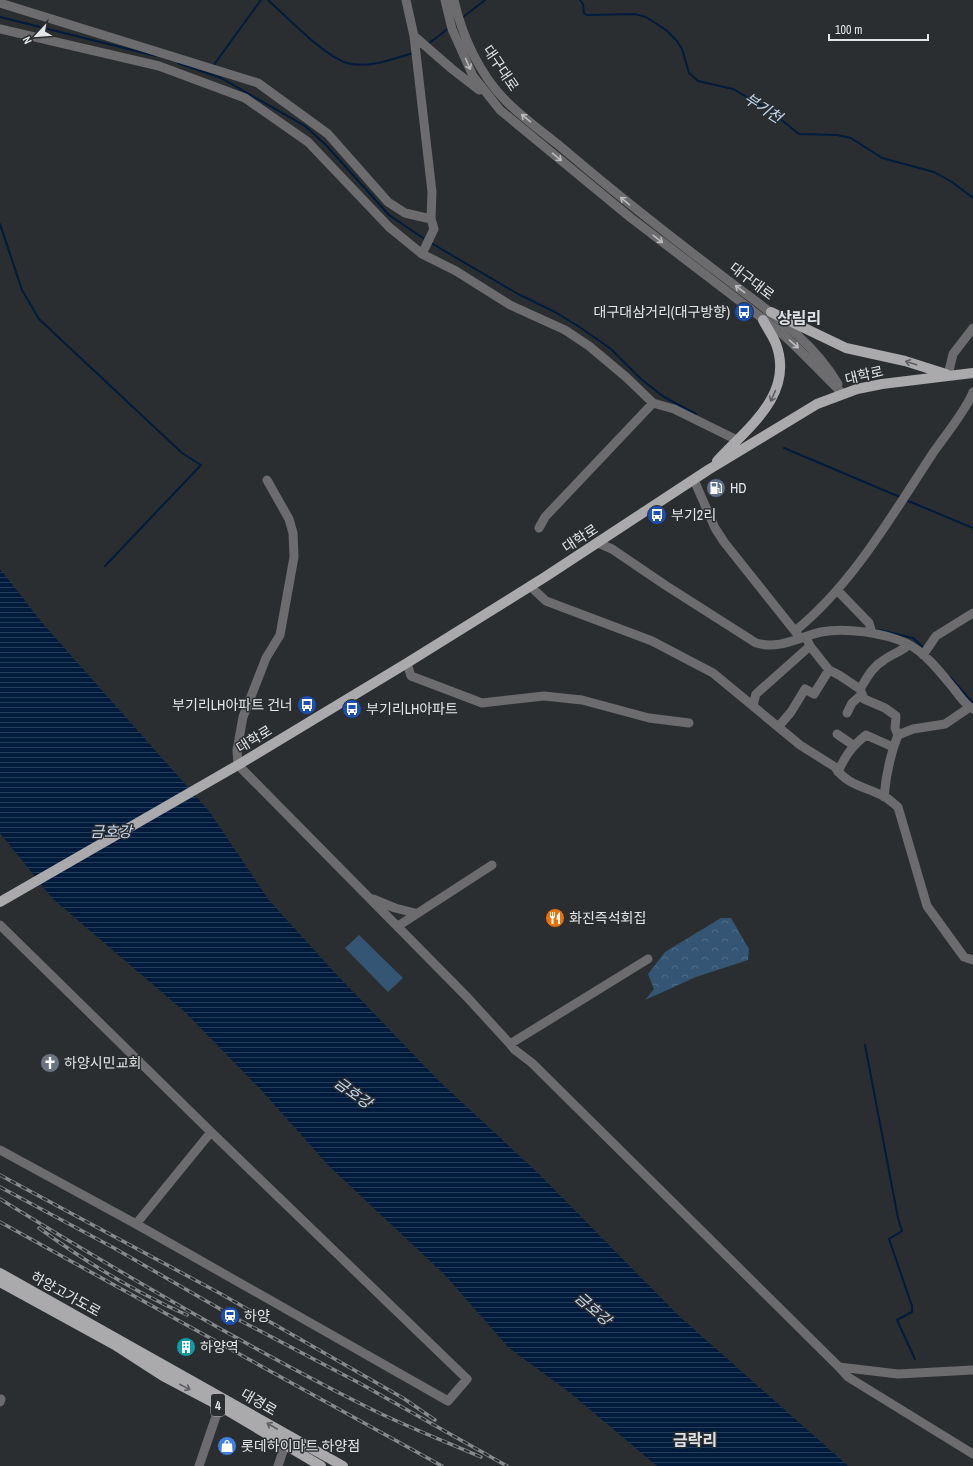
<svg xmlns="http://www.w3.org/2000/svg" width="973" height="1466" viewBox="0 0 973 1466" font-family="'Archivo Narrow','Noto Sans KR',sans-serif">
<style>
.green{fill:#345573}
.forest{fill:url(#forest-crowns)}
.water{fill:url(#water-rules)}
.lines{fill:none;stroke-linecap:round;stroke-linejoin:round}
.stream{stroke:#001b3c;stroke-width:2}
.minor{stroke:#6c6b6d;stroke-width:9}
.major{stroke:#aaa9ac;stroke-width:10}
.rail-casing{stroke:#87898b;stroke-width:3.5}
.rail{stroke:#2b2e30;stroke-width:2;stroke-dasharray:6;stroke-linecap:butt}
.oneway{stroke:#babbbc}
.oneway2{stroke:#5e5f62}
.labels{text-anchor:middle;stroke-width:3;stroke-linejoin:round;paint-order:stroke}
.shield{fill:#2b2e30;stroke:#acafb0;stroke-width:1}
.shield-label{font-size:13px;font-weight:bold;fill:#e4e6e7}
.street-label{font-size:14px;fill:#e4e6e7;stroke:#2b2e30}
.poi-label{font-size:14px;fill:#e4e6e7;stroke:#2b2e30;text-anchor:start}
.water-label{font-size:15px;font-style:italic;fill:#c6daf3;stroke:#2b2e30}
.quarter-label{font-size:16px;font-weight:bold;fill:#dde0e4;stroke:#2b2e30}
</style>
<defs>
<pattern id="forest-crowns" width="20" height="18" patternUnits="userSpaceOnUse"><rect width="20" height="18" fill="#345573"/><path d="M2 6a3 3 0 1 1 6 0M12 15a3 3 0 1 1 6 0" fill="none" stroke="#516d87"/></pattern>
<pattern id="water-rules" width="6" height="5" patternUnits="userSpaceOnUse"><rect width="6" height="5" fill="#001b3c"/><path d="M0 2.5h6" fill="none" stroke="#253c58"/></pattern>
</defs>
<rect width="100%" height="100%" fill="#2b2e30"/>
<path class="green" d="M359,935L403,978L388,992L345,948Z"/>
<path class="forest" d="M721,918H731L749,949L748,960L696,977L645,1000L654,989L648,974L665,952Z"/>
<path class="water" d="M0,569L44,625L209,811L268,899L335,973L439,1081L539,1174L678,1315L848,1466H657L569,1392L509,1348L445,1275L329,1166L263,1092L185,1012L53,899L0,833Z"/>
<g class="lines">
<path class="stream" d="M268,0C287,17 324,56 347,63C367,69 393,59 413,53
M580,0L583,4L584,13L587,15L635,14L646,17L666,30L677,41L682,49L689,73L698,81L733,89L769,110L799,134L837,135L851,138L882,158L934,172L952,182L973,198
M0,17L156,56
M462,18L485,0
M428,44L449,28
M178,63L221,78L305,126L326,145L389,215L426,240
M213,66L261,0
M0,224L22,290L39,319L182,453L201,465L105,566
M431,243L518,294L555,312L578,326L611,349L641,379L664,397L696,414
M784,448L900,497
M906,500L973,528
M880,630L913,638L923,647
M950,677L973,703
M865,1045L898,1218L902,1231L889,1239L912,1306V1312L897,1320L915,1359"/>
<path class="minor" d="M406,0L414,36L432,192L431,219L434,229L422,254
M445,0L452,29L473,76L500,110L631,218L779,331C802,351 821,373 843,394
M454,0C462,36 480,75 506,101C525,120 547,135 567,152C621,198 676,241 733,284C771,313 813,341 838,384
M0,3L258,83L328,134L388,202L405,213L431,219
M0,29L159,66L245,98L308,142L389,227L422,254L456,271L510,305L565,330L589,346L626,377L653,403L674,409L737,440
M414,36L452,69L479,90
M948,375L953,354L973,328
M267,480L289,519L293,533L294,557L280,635L266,658L243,717L237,750L238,765L467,997L510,1044L648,959
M694,480L715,528L724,542L798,635
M539,528L545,517L653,403
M598,543L612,549L665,585L756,643C780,650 799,637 821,632C845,627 884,633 906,643C925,652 941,673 954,689C960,696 965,705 973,709
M530,586L546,601L652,641L713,673L800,745L835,767C847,786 868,787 885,797C890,800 894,804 898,807L927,906L964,957L973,960
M837,590L869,623L872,633
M795,631C853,584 892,515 933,453C944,437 967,409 973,392
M806,637L810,646L829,670L839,675L860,689L864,699L885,708L896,716L895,728L898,735
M923,655L936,636L973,613
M407,663L411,676L482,703L544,696L582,700L649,718L689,723
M860,689C867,678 872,667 884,660C892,654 901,652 908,645
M753,705L756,694L810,646
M847,713L852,703L861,695
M779,726L791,712L805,689L814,694L829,670
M837,734L853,745
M838,772C845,756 852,746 866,735L893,747
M884,797C886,774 890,755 898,735L913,729L945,724L970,707
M373,899L395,908L415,913
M0,925L211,1132L467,1379L448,1401L136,1224L0,1150
M398,926L492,865
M510,1044L515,1050L532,1063L839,1367L898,1374L973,1370
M136,1224L211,1132
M839,1367L848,1377L973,1454
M0,1402L1,1399
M199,1466L222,1399
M278,1466L285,1445"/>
<path class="major" d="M771,312L846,348L905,361L946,374
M717,461C746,429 795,395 776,344C773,336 767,328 763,320
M0,902L238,765L407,663L545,577L708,470L817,404L857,389L882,384L973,373
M0,1273L343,1466
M0,1282L115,1345L163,1376L218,1405L321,1466"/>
<g class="rail-casing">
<path id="rail" d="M0,1175L221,1294L403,1398L435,1420
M0,1187L114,1248L241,1321L361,1384L507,1466
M0,1199C119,1272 240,1343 365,1406C402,1425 442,1440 481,1457
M0,1222L442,1466
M39,1228C83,1260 137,1293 187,1315"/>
</g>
<use href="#rail" class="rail"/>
</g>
<defs><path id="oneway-shaft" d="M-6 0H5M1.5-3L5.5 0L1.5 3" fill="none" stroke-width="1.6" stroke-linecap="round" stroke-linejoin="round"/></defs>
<g class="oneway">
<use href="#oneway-shaft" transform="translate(468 64) rotate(66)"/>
<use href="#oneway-shaft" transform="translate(526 118) rotate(-140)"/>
<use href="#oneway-shaft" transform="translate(557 157) rotate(40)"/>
<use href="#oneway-shaft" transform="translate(625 201) rotate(-140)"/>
<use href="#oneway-shaft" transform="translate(658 239) rotate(38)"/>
<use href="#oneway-shaft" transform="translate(740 289) rotate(-143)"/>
<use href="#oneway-shaft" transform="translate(794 344) rotate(41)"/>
</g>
<g class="oneway2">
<use href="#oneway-shaft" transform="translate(911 363) rotate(-162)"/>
<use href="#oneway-shaft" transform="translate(773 396) rotate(114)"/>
<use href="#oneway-shaft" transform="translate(185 1387) rotate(28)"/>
<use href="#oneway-shaft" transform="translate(272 1426) rotate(-150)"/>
</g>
<defs>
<g id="bus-disc" transform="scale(1)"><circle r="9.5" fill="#1a4fb4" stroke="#2b2e30"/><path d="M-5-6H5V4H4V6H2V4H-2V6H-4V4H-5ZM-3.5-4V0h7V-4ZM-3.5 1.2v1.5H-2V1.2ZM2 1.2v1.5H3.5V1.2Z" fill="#fff"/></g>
<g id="fuel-disc" transform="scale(1)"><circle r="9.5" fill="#5c6f8a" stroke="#2b2e30"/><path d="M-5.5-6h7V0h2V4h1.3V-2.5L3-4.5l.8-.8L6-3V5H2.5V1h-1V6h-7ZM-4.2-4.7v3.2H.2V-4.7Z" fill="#fff"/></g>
<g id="restaurant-disc" transform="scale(1)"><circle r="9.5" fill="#e8710a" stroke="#2b2e30"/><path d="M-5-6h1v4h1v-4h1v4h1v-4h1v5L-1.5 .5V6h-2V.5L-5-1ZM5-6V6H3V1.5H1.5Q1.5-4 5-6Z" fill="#fff"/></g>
<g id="church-disc" transform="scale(1)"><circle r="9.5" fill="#6b7280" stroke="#2b2e30"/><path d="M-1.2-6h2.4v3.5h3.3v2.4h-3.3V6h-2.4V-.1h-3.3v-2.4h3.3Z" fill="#fff"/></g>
<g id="station-disc" transform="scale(1)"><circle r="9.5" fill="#1a4fb4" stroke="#2b2e30"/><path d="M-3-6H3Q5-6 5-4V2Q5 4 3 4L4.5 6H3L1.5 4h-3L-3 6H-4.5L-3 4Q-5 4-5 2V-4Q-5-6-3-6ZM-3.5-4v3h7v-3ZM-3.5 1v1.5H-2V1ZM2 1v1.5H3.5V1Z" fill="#fff"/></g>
<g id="building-disc" transform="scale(1)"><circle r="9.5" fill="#0f9aa8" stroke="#2b2e30"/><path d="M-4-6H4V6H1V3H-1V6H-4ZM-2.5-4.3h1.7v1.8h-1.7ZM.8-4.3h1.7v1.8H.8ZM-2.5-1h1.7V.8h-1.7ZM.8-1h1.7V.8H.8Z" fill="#fff"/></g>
<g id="shop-disc" transform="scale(1)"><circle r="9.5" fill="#3f7fe0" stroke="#2b2e30"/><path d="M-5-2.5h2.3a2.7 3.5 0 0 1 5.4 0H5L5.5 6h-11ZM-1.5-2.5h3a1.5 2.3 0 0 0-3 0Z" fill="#fff"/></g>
</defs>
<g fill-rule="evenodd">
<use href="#bus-disc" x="744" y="312"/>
<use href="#fuel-disc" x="716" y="488"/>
<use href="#bus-disc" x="657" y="515"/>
<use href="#bus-disc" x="307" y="705"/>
<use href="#bus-disc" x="352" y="709"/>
<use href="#restaurant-disc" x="555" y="918"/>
<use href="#church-disc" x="50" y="1063"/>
<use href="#station-disc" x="230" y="1316"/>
<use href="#building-disc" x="186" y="1347"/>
<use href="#shop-disc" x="227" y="1446"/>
</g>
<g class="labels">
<rect class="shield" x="211" y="1394" width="14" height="22" rx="3"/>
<g class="shield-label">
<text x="218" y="1410">4</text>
</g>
<g class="street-label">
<text transform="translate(501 68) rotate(56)" y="5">대구대로</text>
<text transform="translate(752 281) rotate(37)" y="5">대구대로</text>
<text transform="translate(864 375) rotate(-13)" y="5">대학로</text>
<text transform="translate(580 538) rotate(-33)" y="5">대학로</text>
<text transform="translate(254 739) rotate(-31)" y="5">대학로</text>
<text transform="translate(66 1294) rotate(29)" y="5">하양고가도로</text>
<text transform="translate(259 1402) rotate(30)" y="5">대경로</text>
</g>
<g class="poi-label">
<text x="730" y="317" text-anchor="end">대구대삼거리(대구방향)</text>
<text x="730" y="493">HD</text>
<text x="671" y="520">부기2리</text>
<text x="293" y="710" text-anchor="end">부기리LH아파트 건너</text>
<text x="366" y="714">부기리LH아파트</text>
<text x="569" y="923">화진즉석회집</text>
<text x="64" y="1068">하양시민교회</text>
<text x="244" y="1321">하양</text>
<text x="200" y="1352">하양역</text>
<text x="241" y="1451">롯데하이마트 하양점</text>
</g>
<g class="water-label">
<text transform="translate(763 108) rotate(33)" y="5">부기천</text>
<text x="111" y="837">금호강</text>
<text transform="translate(353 1093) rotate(36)" y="5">금호강</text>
<text transform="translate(593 1309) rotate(41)" y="5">금호강</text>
</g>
<g class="quarter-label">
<text x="799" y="324">상림리</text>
<text x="695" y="1446">금락리</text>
</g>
</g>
<g transform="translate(36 36) rotate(244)" stroke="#2b2e30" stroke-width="3" paint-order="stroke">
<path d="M0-3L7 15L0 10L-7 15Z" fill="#e4e6e7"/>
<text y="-6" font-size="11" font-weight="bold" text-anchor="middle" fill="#e4e6e7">N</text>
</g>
<path d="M829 34v6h99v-6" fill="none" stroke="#e4e6e7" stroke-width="2"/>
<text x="835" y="34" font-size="12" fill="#e4e6e7" stroke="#2b2e30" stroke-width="3" paint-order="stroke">100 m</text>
</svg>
